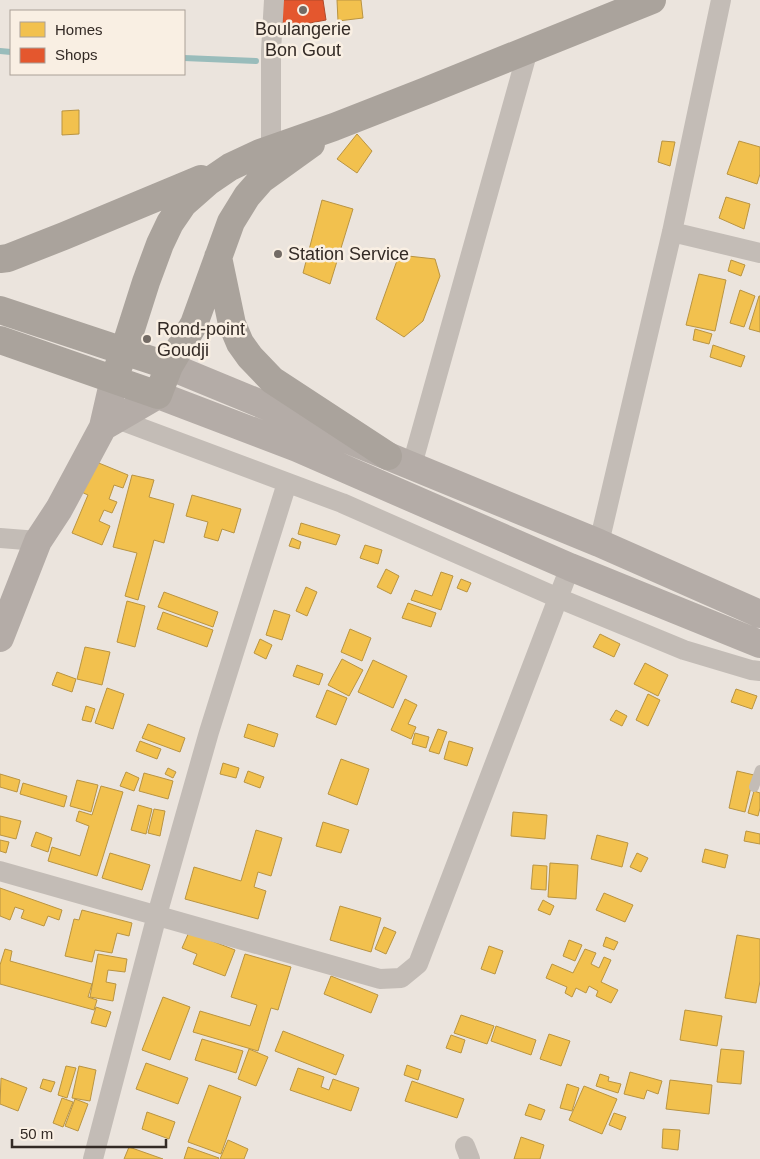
<svg xmlns="http://www.w3.org/2000/svg" width="760" height="1159" viewBox="0 0 760 1159" font-family="Arial,sans-serif">
<style>
.homes{fill:#f2c14e;stroke:#b99442}
.shops{fill:#e4572e;stroke:#af4a2b}
.lines{fill:none;stroke-linecap:round;stroke-linejoin:round}
.stream{stroke:#99bcbb;stroke-width:6}
.lane{stroke:#c3bcb6;stroke-width:10}
.street{stroke:#c3bcb6;stroke-width:20}
.secondary{stroke:#b4aca7;stroke-width:28}
.highway{stroke:#aaa39c;stroke-width:28}
.poi-dot{fill:#736b65;stroke:#f9efe3;stroke-width:2}
.labels{text-anchor:middle;stroke-width:5;stroke-linejoin:round;paint-order:stroke}
.poi-label{font-size:18px;fill:#332a25;stroke:#f9efe3;text-anchor:start}
</style>
<rect width="100%" height="100%" fill="#ebe4dd"/>
<path class="homes" d="M337,0H361L363,18L338,21Z
M79,110V134L62,135V111Z
M357,134L372,151L357,173L337,159Z
M662,141L675,142L670,166L658,162Z
M739,141L760,147V174L757,184L727,174Z
M726,197L750,204L744,229L719,218Z
M322,200L353,209L330,284L303,273Z
M399,255L435,259L440,276L423,321L404,337L376,319Z
M731,260L745,265L741,276L728,271Z
M699,274L726,280L715,331L686,325Z
M740,290L755,296L744,327L730,323Z
M759,296H760V332L749,329Z
M695,329L712,334L709,344L693,340Z
M713,345L745,356L741,367L710,357Z
M89,459L128,475L123,488L114,485L109,499L117,502L112,513L104,510L99,521L110,526L102,545L72,533L88,495L77,490Z
M132,475L154,480L149,497L174,504L164,543L154,540L138,600L125,596L137,553L113,547Z
M192,495L241,509L234,533L222,529L218,541L204,537L208,522L186,516Z
M301,523L340,535L336,545L298,534Z
M292,538L301,542L299,549L289,546Z
M365,545L382,550L378,564L360,558Z
M386,569L399,576L391,594L377,587Z
M441,572L453,576L441,610L411,600L415,590L432,596Z
M461,579L471,583L467,592L457,588Z
M306,587L317,592L307,616L296,611Z
M164,592L218,612L213,627L158,607Z
M127,601L145,606L135,647L117,642Z
M408,603L436,613L431,627L402,618Z
M274,610L290,615L282,640L266,635Z
M163,612L213,630L207,647L157,629Z
M350,629L371,638L362,661L341,652Z
M600,634L620,644L614,657L593,647Z
M260,639L272,645L266,659L254,653Z
M85,647L110,652L102,685L77,679Z
M342,659L363,670L349,696L328,685Z
M373,660L407,676L393,708L358,692Z
M645,663L668,675L658,696L634,684Z
M297,665L323,674L319,685L293,676Z
M57,672L76,679L72,692L52,685Z
M107,688L124,694L113,729L95,723Z
M736,689L757,696L752,709L731,702Z
M327,690L347,698L336,725L316,717Z
M648,694L660,700L648,726L636,720Z
M405,699L417,705L408,724L416,727L411,739L391,730Z
M86,706L95,709L91,722L82,720Z
M616,710L627,716L622,726L610,720Z
M148,724L185,738L180,752L142,738Z
M248,724L278,734L274,747L244,737Z
M438,729L447,732L439,754L429,751Z
M415,733L429,737L426,748L412,744Z
M140,741L161,749L157,759L136,751Z
M449,741L473,748L467,766L444,759Z
M341,759L369,769L357,805L328,794Z
M223,763L239,768L236,778L220,774Z
M168,768L176,772L173,778L165,774Z
M248,771L264,777L260,788L244,782Z
M737,771L754,775L745,812L729,808Z
M126,772L139,778L134,791L120,786Z
M144,773L173,781L168,799L139,791Z
M0,774L20,780L17,792L0,787Z
M77,780L98,785L91,812L70,806Z
M23,783L67,796L64,807L20,794Z
M101,786L123,792L97,876L48,861L52,847L80,856L89,826L76,821L79,811L92,815Z
M754,791L760,793V808L758,816L748,813Z
M138,805L152,809L146,834L131,830Z
M154,809L165,811L160,836L148,833Z
M513,812L547,815L545,839L511,836Z
M0,816L21,821L16,839L0,835Z
M323,822L349,830L341,853L316,846Z
M256,830L282,838L271,876L258,872L254,887L266,891L258,919L185,899L194,867L241,881Z
M746,831L760,834V844L744,841Z
M36,832L52,838L48,852L31,846Z
M597,835L628,843L622,867L591,859Z
M0,840L9,842L6,853L0,851Z
M705,849L728,855L725,868L702,862Z
M110,853L150,865L142,890L102,878Z
M637,853L648,858L641,872L630,867Z
M550,863L578,865L576,899L548,897Z
M533,865L547,866L546,890L531,889Z
M0,888L62,910L59,920L48,916L44,926L21,918L24,910L15,907L10,920L0,916Z
M604,893L633,905L625,922L596,910Z
M543,900L554,906L550,915L538,910Z
M340,906L381,918L371,952L330,940Z
M82,910L132,923L129,936L117,933L112,953L95,950L92,962L65,956L74,919L79,920Z
M384,927L396,932L386,954L375,949Z
M189,932L235,950L225,976L193,964L197,954L182,948Z
M737,935L760,939V981L756,1003L725,998Z
M606,937L618,942L614,950L603,946Z
M569,940L582,945L575,961L563,956Z
M489,946L503,951L495,974L481,969Z
M5,949L12,951L10,961L92,984L88,997L97,1000L94,1010L0,984V965Z
M585,949L596,953L591,964L599,968L604,957L611,960L601,982L618,990L611,1003L596,996L598,991L589,986L586,993L576,988L572,997L565,993L567,987L546,978L552,964L573,973Z
M98,954L127,959L125,972L108,970L106,982L116,984L113,1001L90,997Z
M245,954L291,967L278,1010L271,1008L258,1051L193,1032L200,1011L250,1026L257,1005L231,997Z
M331,976L378,995L371,1013L324,994Z
M163,997L190,1007L170,1060L142,1050Z
M96,1007L111,1012L106,1027L91,1023Z
M685,1010L722,1016L717,1046L680,1040Z
M461,1015L494,1026L487,1044L454,1033Z
M496,1026L536,1040L531,1055L491,1041Z
M283,1031L344,1055L336,1075L275,1051Z
M549,1034L570,1041L561,1066L540,1059Z
M451,1035L465,1040L461,1053L446,1048Z
M202,1039L243,1051L236,1073L195,1060Z
M249,1049L268,1057L256,1086L238,1079Z
M721,1049L744,1051L741,1084L717,1082Z
M146,1063L188,1078L178,1104L136,1089Z
M407,1065L421,1070L418,1080L404,1075Z
M66,1066L76,1068L67,1098L58,1095Z
M79,1066L96,1070L90,1101L72,1098Z
M298,1068L324,1077L321,1087L329,1090L333,1079L359,1088L351,1111L290,1090Z
M630,1072L662,1081L658,1094L647,1090L644,1099L624,1094Z
M600,1074L609,1077L608,1081L621,1084L618,1093L596,1086Z
M1,1078L27,1088L18,1111L0,1104Z
M43,1079L55,1082L51,1092L40,1088Z
M670,1080L712,1085L709,1114L666,1109Z
M412,1081L464,1099L457,1118L405,1101Z
M567,1084L579,1088L572,1111L560,1108Z
M209,1085L241,1097L221,1154L188,1142Z
M584,1086L617,1099L602,1134L569,1120Z
M62,1098L73,1102L63,1127L53,1123Z
M75,1099L88,1104L78,1131L65,1126Z
M529,1104L545,1110L541,1120L525,1115Z
M147,1112L175,1122L169,1139L142,1129Z
M614,1113L626,1117L621,1130L609,1125Z
M663,1129L680,1130L678,1150L662,1148Z
M521,1137L544,1145L540,1159H514Z
M228,1140L248,1149L244,1159H220Z
M129,1147L163,1159H124Z
M188,1147L219,1158L218,1159H184Z"/>
<path class="shops" d="M282,0H323L326,20L283,28Z"/>
<g class="lines">
<path class="stream" d="M0,51L11,52
M184,58L256,61"/>
<path class="lane" d="M754,787L760,770"/>
<path class="street" d="M271,149V51L274,0
M672,232L760,253
M117,419L342,503L558,598L684,650L751,670L760,671
M412,465L528,50
M0,538L38,541
M599,543L672,232L721,0
M0,871L380,979L401,978L418,964L570,567
M465,1146L470,1159
M93,1159L157,915L209,732L287,483"/>
<path class="secondary" d="M169,366L599,543L760,614
M103,427L158,395L297,448L570,567L760,644
M0,638L38,541L59,509L103,427L114,379"/>
<path class="highway" d="M218,257L232,324L240,343L250,357L272,380L388,456
M0,259L8,258L64,236L201,179
M0,310L169,366
M0,340L158,395L169,366L194,324L231,222L247,196L261,180L311,144
M114,379L124,351L146,282L160,244L170,223L183,204L208,182L230,167L260,153L334,127L426,91L652,0"/>
</g>
<g class="poi-dot">
<circle cx="303" cy="10" r="5"/>
<circle cx="278" cy="254" r="5"/>
<circle cx="147" cy="339" r="5"/>
</g>
<g class="labels">
<g class="poi-label">
<text x="303" y="35" text-anchor="middle">Boulangerie<tspan x="303" dy="21">Bon Gout</tspan></text>
<text x="288" y="260">Station Service</text>
<text x="157" y="335">Rond-point<tspan x="157" dy="21">Goudji</tspan></text>
</g>
</g>
<rect x="10" y="10" width="175" height="65" fill="#f9efe3" stroke="#aaa097"/>
<rect x="20" y="22" width="25" height="15" fill="#f2c14e" stroke="#aaa097"/>
<text x="55" y="35" font-size="15" fill="#332a25">Homes</text>
<rect x="20" y="48" width="25" height="15" fill="#e4572e" stroke="#aaa097"/>
<text x="55" y="60" font-size="15" fill="#332a25">Shops</text>
<path d="M12 1139v8h154v-8" fill="none" stroke="#332a25" stroke-width="2.5"/>
<text x="20" y="1139" font-size="15" fill="#332a25" stroke="#f9efe3" stroke-width="4" paint-order="stroke">50 m</text>
</svg>
